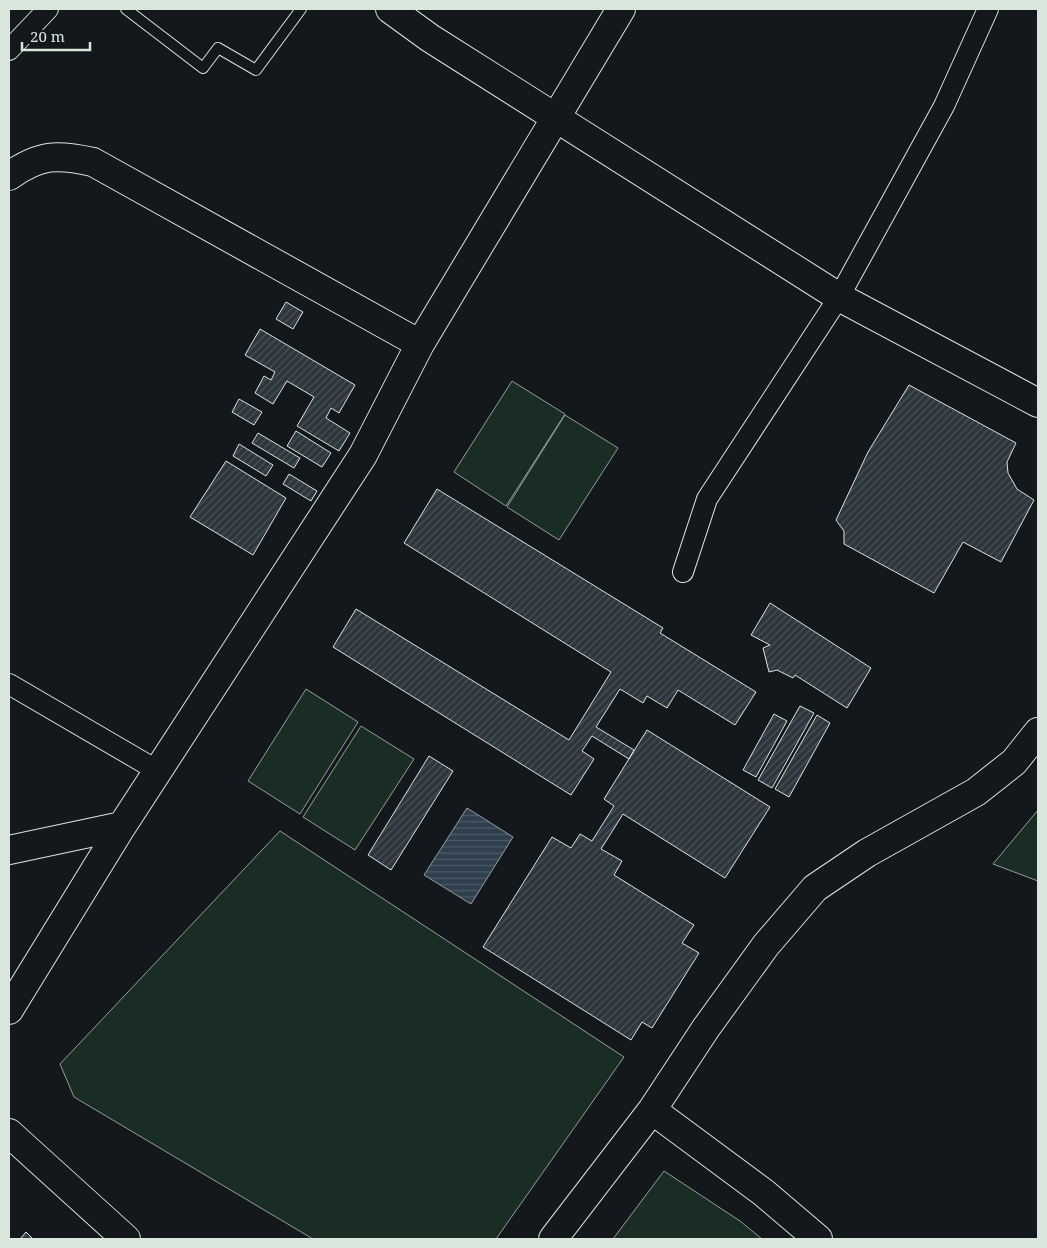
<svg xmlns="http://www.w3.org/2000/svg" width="1047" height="1248" viewBox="0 0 1047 1248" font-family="'Noto Serif',serif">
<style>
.pitch{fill:#1a2d24;stroke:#939e99}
.water{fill:url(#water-rules);stroke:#939e99}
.building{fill:url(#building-hatch);stroke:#d8e6dc}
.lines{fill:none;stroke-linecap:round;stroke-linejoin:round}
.lane-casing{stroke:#d8e6dc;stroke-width:12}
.street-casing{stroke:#d8e6dc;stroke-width:22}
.secondary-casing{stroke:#d8e6dc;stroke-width:30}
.lane{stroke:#14181c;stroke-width:10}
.street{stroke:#14181c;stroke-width:20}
.secondary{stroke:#14181c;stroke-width:28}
</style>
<defs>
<pattern id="water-rules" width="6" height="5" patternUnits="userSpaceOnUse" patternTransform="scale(1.25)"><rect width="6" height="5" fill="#2f3f4d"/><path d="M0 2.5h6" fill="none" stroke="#4c5b66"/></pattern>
<pattern id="building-hatch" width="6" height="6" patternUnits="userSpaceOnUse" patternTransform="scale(1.25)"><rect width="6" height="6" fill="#2c363c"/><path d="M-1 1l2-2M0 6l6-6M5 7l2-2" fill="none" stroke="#4a5358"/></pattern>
</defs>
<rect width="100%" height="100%" fill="#14181c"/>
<path class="pitch" d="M512,381L565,414L506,506L454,472Z
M565,415L618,448L559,540L507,507Z
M306,689L358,722L300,814L248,781Z
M361,726L414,759L355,850L303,817Z
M1038,810V881L993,864Z
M280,831L624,1057L496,1239H313L74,1097L60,1064Z
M664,1171L740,1221L762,1239H613Z"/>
<path class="water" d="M467,808L513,837L471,904L424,875Z"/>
<path class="building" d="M286,302L303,312L293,329L276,319Z
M260,329L355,385L339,413L331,408L326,418L350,433L339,451L297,426L314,397L287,381L273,404L255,393L264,376L271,380L275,372L245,355Z
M909,385L1016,443L1007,462L1008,473L1017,489L1034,500L1001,562L963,542L934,593L844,544V531L836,520L868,452Z
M239,399L262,412L254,425L232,412Z
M296,431L331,453L322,467L287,446Z
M258,433L300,458L294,468L252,443Z
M239,444L273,465L266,476L233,456Z
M226,461L286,498L253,555L190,517Z
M289,474L317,491L311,501L283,484Z
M437,489L663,628L660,633L756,692L735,725L678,690L667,708L647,696L643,703L620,689L596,727L634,750L629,759L592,736L582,751L594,759L571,795L333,647L356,609L569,740L611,672L404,543Z
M770,603L871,668L847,708L795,675L793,678L777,670L769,672L763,648L770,645L751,635Z
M800,706L814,713L772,788L758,780Z
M774,714L787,721L756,777L743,770Z
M817,715L830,723L789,797L775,789Z
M647,730L770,807L725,878L623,814L601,849L622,861L614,875L694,925L682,943L699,953L652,1028L642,1022L631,1040L483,947L552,837L571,848L580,834L592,841L614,806L604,799Z
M429,756L453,771L391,870L368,855Z
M26,1232L33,1239H20Z"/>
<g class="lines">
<g class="lane-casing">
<path id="lane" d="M126,9L203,68L218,48L256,70L301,9"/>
</g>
<g class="street-casing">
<path id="street" d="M9,50L48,9
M683,572L707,499L839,297L944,106L988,9
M9,684L158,771"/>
</g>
<g class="secondary-casing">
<path id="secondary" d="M390,9L430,38L839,297L1038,403
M9,176C40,154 57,154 93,162L420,344
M9,850L122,826
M9,1010L122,826L363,455L420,344L621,9
M652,1110L764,1193L818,1239
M9,1133L126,1239
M553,1239L652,1110L706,1028L766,945L815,888L867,853L976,792L1014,762L1038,732"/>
</g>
<use href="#lane" class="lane"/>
<use href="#street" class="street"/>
<use href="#secondary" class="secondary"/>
</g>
<rect width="1047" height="1248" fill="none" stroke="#d8e6dc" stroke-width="20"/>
<path d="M22 42v8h68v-8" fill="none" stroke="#d8e6dc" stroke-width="2.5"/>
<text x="30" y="42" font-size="15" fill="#d8e6dc" stroke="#14181c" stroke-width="4" paint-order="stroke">20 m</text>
</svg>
